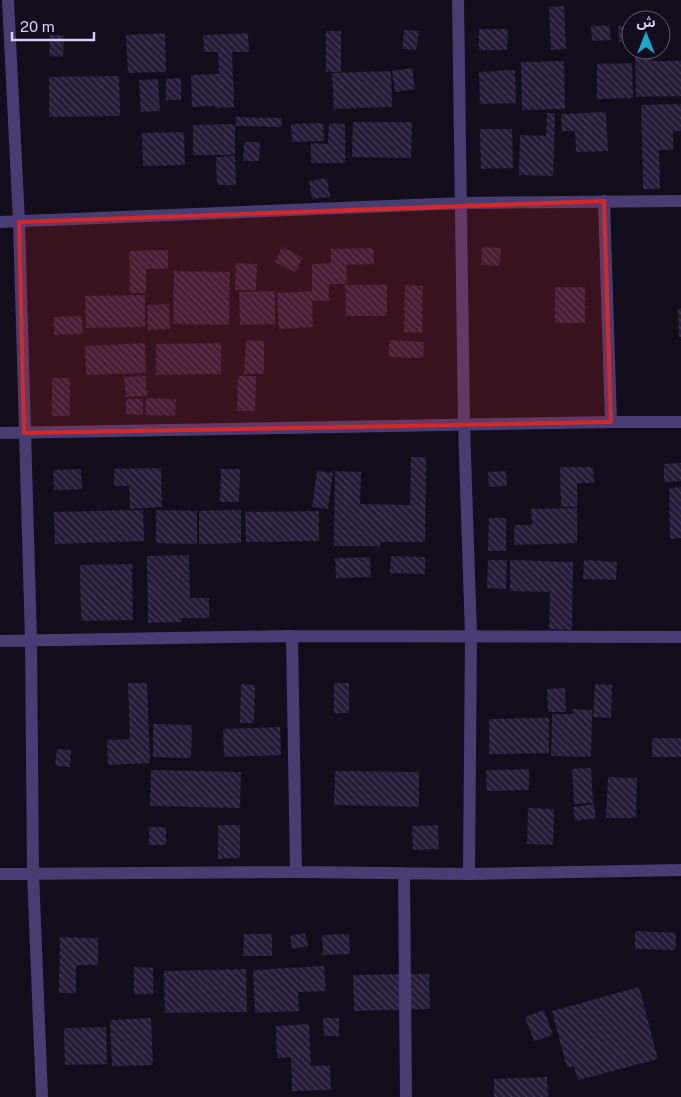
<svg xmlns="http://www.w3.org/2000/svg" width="681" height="1097" viewBox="0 0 681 1097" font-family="'Public Sans','Noto Sans Arabic',sans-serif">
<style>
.building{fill:url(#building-back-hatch)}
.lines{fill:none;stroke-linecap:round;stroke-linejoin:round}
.street{stroke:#483d73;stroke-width:12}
.marked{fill:#d62828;fill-opacity:0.2;stroke:#d62828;stroke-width:4;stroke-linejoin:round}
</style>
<defs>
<pattern id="building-back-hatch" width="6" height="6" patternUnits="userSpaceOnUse" patternTransform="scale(1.25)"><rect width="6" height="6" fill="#261b38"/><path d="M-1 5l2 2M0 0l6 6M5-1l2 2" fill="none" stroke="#453b56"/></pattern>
</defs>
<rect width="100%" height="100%" fill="#110d1a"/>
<path class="building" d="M564,6L566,49L551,50L549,7Z
M609,25L611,40L592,41L591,26Z
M631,25V41L619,42L618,26Z
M479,29H508L507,50H479Z
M404,30L419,31L416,50L402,49Z
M326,31H341V72H326Z
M165,33L166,72L128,73L126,35Z
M248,33L249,52H232L234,107L215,108V106L192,107L191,75L219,74L218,52H204L203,35Z
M50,35H64L63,57L49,56Z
M635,50H652V61H681V96L636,97Z
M564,61L565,109L522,110L521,62Z
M632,63L633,98L597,99V64Z
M412,68L415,89L395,92L392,71Z
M515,70L516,103L480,104L479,72Z
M391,71L392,107L334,109L332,73Z
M119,76L120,116L49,117V77Z
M181,78V100H166V79Z
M158,79L160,111L141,112L139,80Z
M681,104V131H673V150H659L660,189H643L641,105Z
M606,112L608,151L576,152L575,131H562L561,114Z
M547,113H555L553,176L519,175L520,135L546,136Z
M236,117L282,118L281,127L236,126Z
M353,122H412L411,158L352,157Z
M323,123L324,141L292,142L291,124Z
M329,123L345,124V163H311V143L328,144Z
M235,124V155H193V125Z
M480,129H512L513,168L481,169Z
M184,132L185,165L143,166L142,133Z
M244,142H260L259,161H243Z
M235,156L236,185H217L216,157Z
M327,178L330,197L312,199L309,181Z
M282,247L303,258L295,272L275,262Z
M482,247L501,248L500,266L481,265Z
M373,248L374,264L346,265L347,284H329V301H312L313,327L279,329L277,293L312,291V264L331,263V249Z
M168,250V269H146V293H130L129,251Z
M236,263L257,264L256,290H235Z
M174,271L230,272L229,325L173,324Z
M345,285H387V316H346Z
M405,285L423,286L422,333L404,332Z
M555,287H585V323H555Z
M275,291V324L240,325L239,292Z
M145,295V327L86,328L85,296Z
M169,304L170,329L148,330L147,305Z
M681,308V337H679L678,309Z
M82,316L83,334L54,335V317Z
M246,340L264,341V374H244Z
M389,340L424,342L423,358L389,357Z
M145,343L146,373L86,375L85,346Z
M221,343V374L156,375V344Z
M145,376L147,396L126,397L124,377Z
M238,376H256L255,411H237Z
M52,378H70V416H52Z
M146,398L176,399L175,416L145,415Z
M126,399H143V415L126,414Z
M411,457H426L425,542H380V546H334L335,471L361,472L360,504L410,505Z
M681,463V481L664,482V464Z
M560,467H593L594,483H577V507H561Z
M161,468L162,507L130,509L129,486H114V469Z
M81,469L82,489L54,490L53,470Z
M221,469H240L239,502H220Z
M317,471L333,473L328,509L312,507Z
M506,471L507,486L489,487L488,472Z
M681,487V538L670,539L669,488Z
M577,508V543L514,545V525H532L531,509Z
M143,510L144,541L55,544L54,512Z
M156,510L197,511V544L156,543Z
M241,510V543L199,544V511Z
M319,511V541L246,542L245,512Z
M489,518H506V551H488Z
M189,555L190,598H209V618H182V622L148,623L147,556Z
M391,556L425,557V574L390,573Z
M370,557L371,577L336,578L335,558Z
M488,560H507L506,589L487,588Z
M510,560L573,562L572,630L549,629L550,592L510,591Z
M584,560L617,562L616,580L583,579Z
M132,564L133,620L81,621L80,565Z
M128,683H147L150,763L108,765L107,740L130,739Z
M334,683H349V713H334Z
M241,684L255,685L254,723H240Z
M595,684L612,685L611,718L593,717Z
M565,688L566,712H548L547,689Z
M573,709L592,710L591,757L551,756L552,714H573Z
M549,718V753L489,754V719Z
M153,724L192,725L191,758L153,757Z
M280,727L281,755L224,757L223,729Z
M652,738H681V757H652Z
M57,749L71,750L70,767L55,766Z
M591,768L593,803L574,804L572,769Z
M529,769V790L487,791L486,770Z
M151,770L241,772L240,808L150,806Z
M335,771L419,772V807L334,805Z
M608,777L637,778L636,818H606Z
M594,804L596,818L575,821L573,807Z
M528,808L554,809L553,845L527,844Z
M218,825H240V858L218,859Z
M438,825L439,849L413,850L412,826Z
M149,827H166V845H149Z
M635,931L676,933L675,950L635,949Z
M305,933L308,946L292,949L290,936Z
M244,934H272V956H243Z
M349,934L350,954L323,955L322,935Z
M60,937L98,938V965H76V993H59Z
M324,966L326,991L298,992L299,1011L255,1013L253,970Z
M134,967L153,968V994H134Z
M246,969L247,1012L165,1013L164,971Z
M429,974L430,1009L354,1011L353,975Z
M639,987L658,1059L578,1080L574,1066L567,1068L552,1011Z
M544,1010L553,1035L534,1041L525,1017Z
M151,1018L153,1065L112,1066L110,1020Z
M323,1018H339V1036H324Z
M309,1024L311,1066L330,1065L331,1090L292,1091L291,1057L277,1058L276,1026Z
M106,1027L107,1064L65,1065L64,1028Z
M547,1077L548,1097H494V1079Z"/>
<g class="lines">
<path class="street" d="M8,0L19,222L31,640L33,873L42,1097
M458,0L464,425L471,635L469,874
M604,201L611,422
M0,222L462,203L681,201
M0,433L611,422H681
M292,636L296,872
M0,641L292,636L681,637
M404,873L406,1097
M0,874L296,872L469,874L681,870"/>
</g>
<path class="marked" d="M604,201L611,422L24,433L19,222Z"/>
<g transform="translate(646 35)"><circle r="24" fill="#110d1a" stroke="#615973"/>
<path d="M0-4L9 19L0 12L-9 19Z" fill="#1aa7d6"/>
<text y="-8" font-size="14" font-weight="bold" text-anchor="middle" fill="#d8ccf9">ش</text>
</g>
<path d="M12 32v8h82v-8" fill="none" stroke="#d8ccf9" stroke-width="2.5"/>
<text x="20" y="32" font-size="15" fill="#d8ccf9" stroke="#110d1a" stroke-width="4" paint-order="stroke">20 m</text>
</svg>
